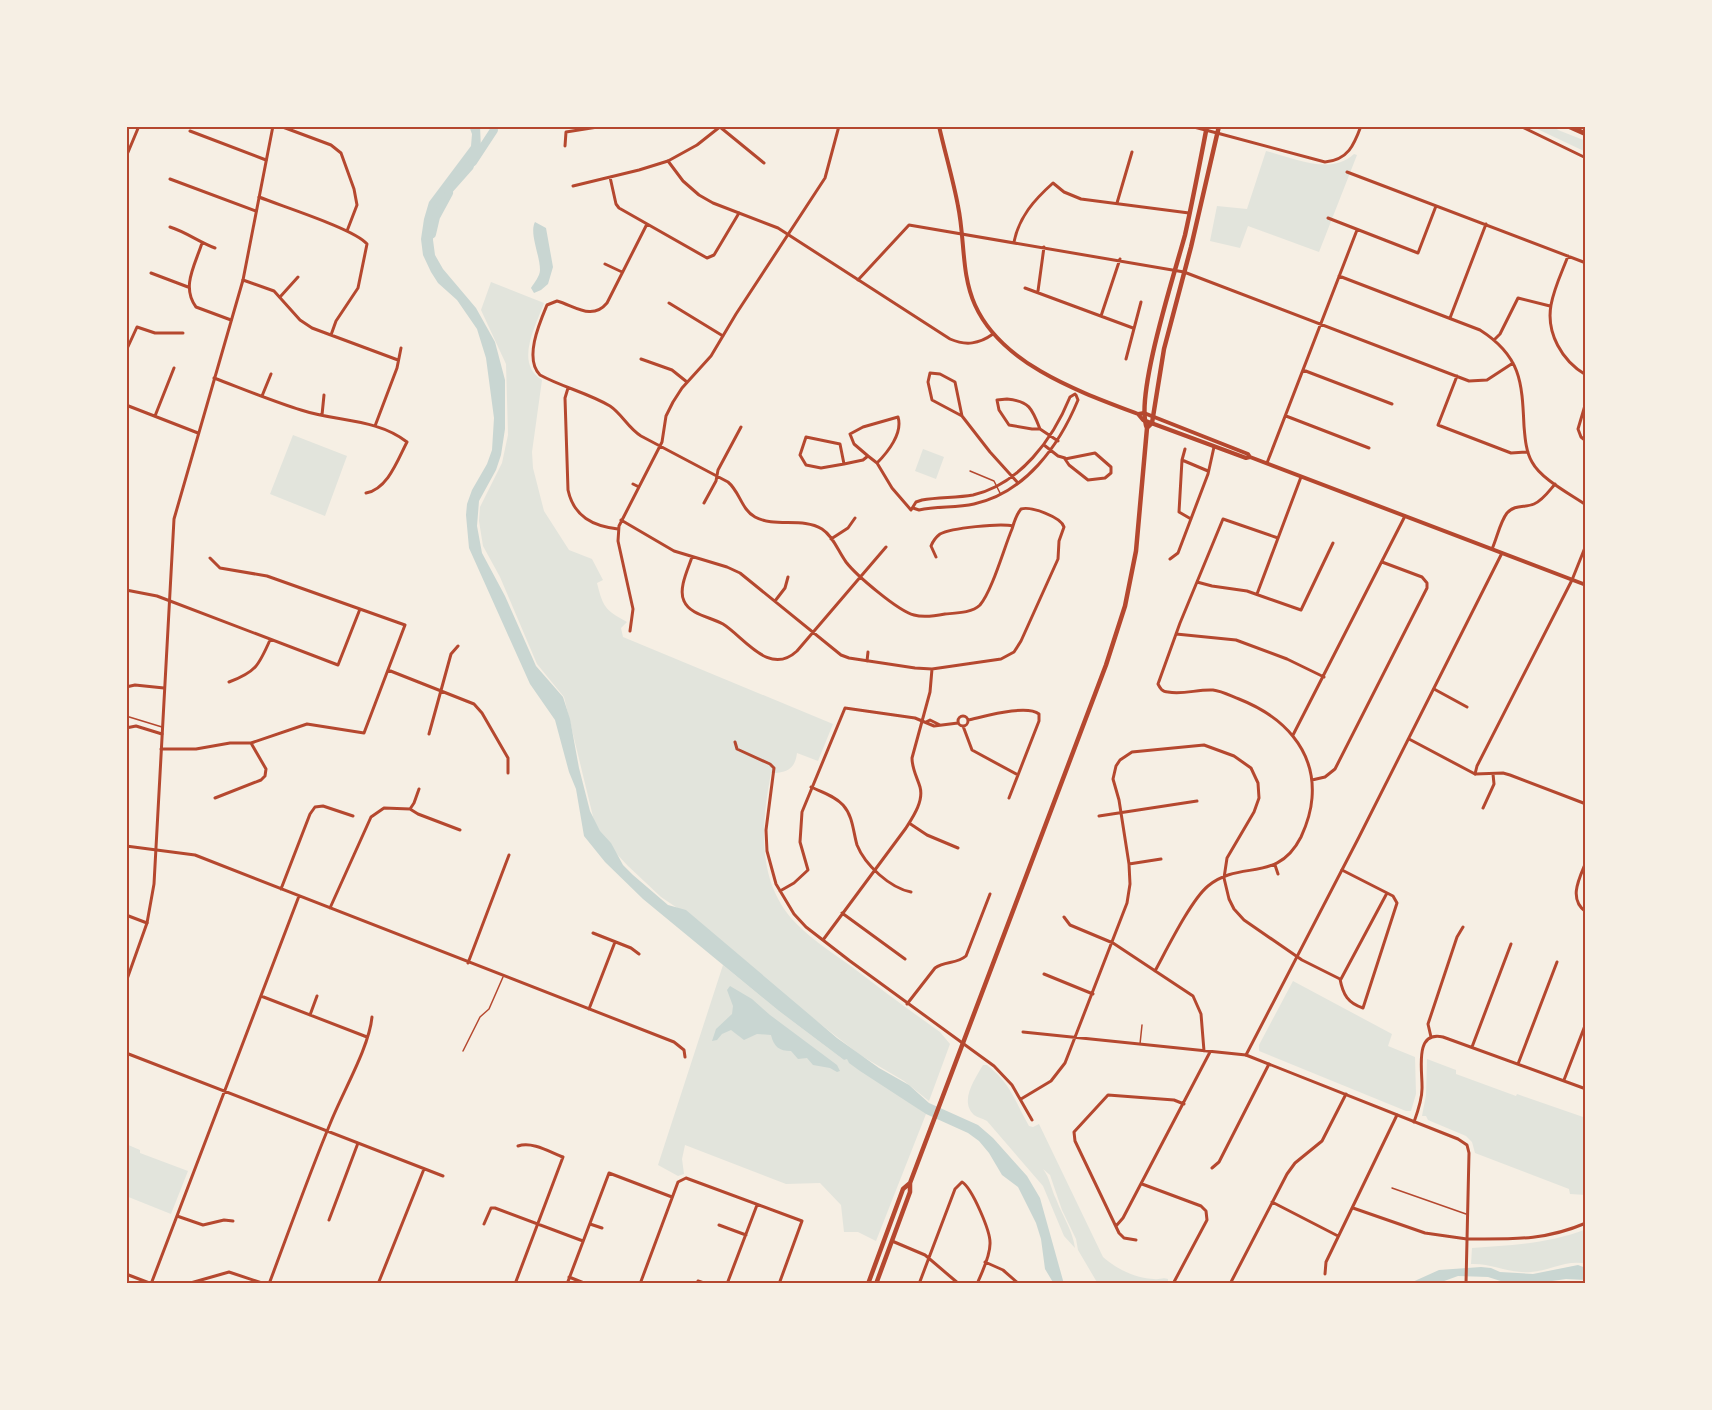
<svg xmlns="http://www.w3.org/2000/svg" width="1712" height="1410" viewBox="0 0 1712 1410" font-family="Arial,sans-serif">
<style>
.green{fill:#e2e4dc}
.water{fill:#c9d6d2}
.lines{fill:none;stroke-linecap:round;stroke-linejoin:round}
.river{stroke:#c9d6d2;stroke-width:8}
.service{stroke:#b5482f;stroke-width:1.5}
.minor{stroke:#b5482f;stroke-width:3}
.tertiary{stroke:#b5482f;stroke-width:3}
.secondary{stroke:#b5482f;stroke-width:4}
.primary{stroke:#b5482f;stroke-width:4.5}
.motorway{stroke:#b5482f;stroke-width:5}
.neatline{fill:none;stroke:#b5482f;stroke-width:2}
</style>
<rect width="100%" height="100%" fill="#f6efe4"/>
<path class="green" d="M1531,126H1554L1558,130L1586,141V152Z
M1266,151C1294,158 1330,176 1354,154L1357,155L1319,252L1248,226L1240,248L1210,241L1217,206L1247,209Z
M491,282L544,303C536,326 514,363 542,380L532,452L533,468L544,511L569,550L592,559L603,580L597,583C603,607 605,610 627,622L621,628L623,637L833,724L818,761L797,753C795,769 787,773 771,773C762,822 756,876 791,918C807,936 828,950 848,964C878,987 909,1010 940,1032L950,1044L929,1101L904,1081L860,1055L782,994L704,926L661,897L628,866L597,833L564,697L537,664L500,577L483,546L479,521L480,507L502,463L508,435L506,364L481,310Z
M293,435L347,456L325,516L270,494Z
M923,449L944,457L936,479L915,471Z
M723,965L779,1011L844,1060L847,1058L926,1114L876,1241L858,1232H844L841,1205L820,1183L786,1184L685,1145L682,1159L684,1174L678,1176L658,1165Z
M1293,981L1392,1034L1388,1046L1415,1057L1416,1094L1411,1111H1406L1259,1051V1045Z
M1427,1059L1456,1070V1074L1516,1096L1517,1094L1586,1118V1195L1570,1194L1569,1189L1475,1153L1472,1142L1466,1136L1428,1120L1426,1116H1422L1426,1095Z
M983,1065H987C1012,1085 1014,1100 1029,1126L1033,1127L1039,1124L1103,1257C1115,1268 1137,1279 1154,1279C1160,1280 1162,1277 1168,1279V1282L1164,1284H1098L1078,1250L1076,1239L1062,1210L1050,1175L1043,1169C1050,1178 1051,1189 1056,1199C1062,1215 1073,1231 1075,1248L1064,1236L1043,1186L987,1121C982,1118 978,1118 974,1115C959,1101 975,1079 983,1065Z
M126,1144L140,1150V1153L188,1171L171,1214L126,1196Z
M1586,1229V1264C1568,1259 1549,1271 1531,1272C1510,1274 1492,1263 1471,1264L1472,1248C1510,1245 1549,1244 1586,1229Z"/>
<path class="water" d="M469,126H480L481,149L473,169L442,204L434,224L433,240L435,255L443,269L476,308L495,342L505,380V429L501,455L496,470L479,501L477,526L482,553L505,596L536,666L563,697L570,719L579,768L590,811L600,831L611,843L623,865L633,875L668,905L686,910L837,1038L879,1068L909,1085L929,1103L978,1125L993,1138L1027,1176L1040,1198L1064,1284H1054L1045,1269L1041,1239L1036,1223L1018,1187L1002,1175L989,1153L979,1141L968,1133L926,1114L860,1071L849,1063L847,1059L844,1060L779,1011L643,899L605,862L584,836L576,789L569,772L555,720L530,684L469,548L466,515L467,504L472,490L487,464L492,450L494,418L486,358L477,329L457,300L438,283L431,272L423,255L421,239L424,219L429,202L471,146L472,134Z
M535,222L546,228L553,267L548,284L541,290L534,293L531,288C534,283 540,276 540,270C540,255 529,233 535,222Z
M730,986L752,999L770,1015L837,1065L840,1071L837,1072L830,1068L813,1065L807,1058L798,1059L791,1051C779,1051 774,1047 771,1035L757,1034L744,1040L731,1030L722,1034L717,1040L712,1041L716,1029L732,1014L733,1006L727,990Z
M1578,1265L1586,1268V1280L1566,1279L1531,1284H1510L1488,1277L1458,1276L1436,1284H1408L1439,1270L1481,1267L1491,1268L1500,1272L1533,1274Z"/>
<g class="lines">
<path class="river" d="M473,162L494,130L493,126
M432,234L436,217L449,193"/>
<path class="service" d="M970,471L994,481L1000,493
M126,716L162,727
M1140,1044L1142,1025
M463,1051L480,1017L489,1009L503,977
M1392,1188L1466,1214"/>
<path class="minor" d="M280,126L331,145L341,153L354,189L357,205L347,231
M1520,126L1586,158
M720,127L764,163
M190,131L266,160
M1217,133L1325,162C1348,160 1354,145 1361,126
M565,146L566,132L604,126
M126,157L139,126
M1347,172L1586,263
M610,177L616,204L619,208L707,258L714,255L739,213
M170,179L256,211
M573,186L639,170L668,161
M259,197C281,206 355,229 367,244L358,288L336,321L331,335
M1117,203L1132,152
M1328,218L1418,253L1436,206
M170,227C186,232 199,242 215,248
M1014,242C1019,217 1034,200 1053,183L1064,192L1081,199L1189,213
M202,243C195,265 181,287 196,307L231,320
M1568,256C1562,272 1554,288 1551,305C1546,333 1562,361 1586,375
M605,264L622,272
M151,273L188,287
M1339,276L1480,330C1521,356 1522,382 1524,426C1525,438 1526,452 1532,462C1541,479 1570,494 1586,505
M243,280L274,291L300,320L312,328L398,360
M858,280L909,225L1184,272L1469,381L1487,380L1513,363
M1025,288L1133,328
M1038,291L1044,247
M280,297L298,277
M669,303L723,336
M1101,316L1120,259
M1450,318L1486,224
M1494,340L1500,334L1518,298L1550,306
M126,351L137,327L155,333H183
M641,359L672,370L687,382
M1126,359L1141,302
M1303,370L1392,404
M930,373L940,374L955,382L962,416L932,400L928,382Z
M1457,376L1438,425L1511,453L1528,452
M214,378C243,389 272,401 301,410C337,422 376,418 407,442C398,459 388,489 366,493
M568,388L565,398L568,490C574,517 593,526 618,529
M262,396L271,374
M1007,399C1029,401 1032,408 1040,429H1032L1009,425L999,410L997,400Z
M1586,402L1578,429L1581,437L1586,441
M126,405L198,433
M322,415L324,395
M155,416L174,368
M962,416L990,452L1018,483
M1286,416L1369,448
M375,426L397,368L401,348
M1040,429L1058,441
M806,437L840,444L844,464L821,468L806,465L800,455Z
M1044,445L1058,456L1065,458
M1185,449L1182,460L1179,512L1191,519
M1095,453L1111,467V473L1105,478L1088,480L1069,465L1065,459Z
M868,456L854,444L850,434L863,427L898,417C903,433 888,452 877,463
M1182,460L1208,471
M1267,463L1357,230
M844,464L863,460L868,456L877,463L892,488L911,510L916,502L922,500C939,497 956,498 973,495C1020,484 1053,439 1070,397L1075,394
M633,484L639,487
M704,503L716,481L718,470L741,427
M913,508L919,510C937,506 956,508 974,504C1025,493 1059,446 1078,400L1076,395
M621,520L674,551L727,567L740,573L841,655L849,658L915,668L932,669L1001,659L1014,652L1021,641L1058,559L1059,541L1064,527C1061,517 1031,506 1021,509C1016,515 1014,522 1012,529C1004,548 992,591 980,605C972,613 956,613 945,614C935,616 924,618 914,615C898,611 856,575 846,562C838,551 833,536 822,529C802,517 775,528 755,517C741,509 740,492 728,482L641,436C628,428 622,414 610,406C588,393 562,387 540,375C524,359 539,324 547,305L557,301C575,306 592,321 607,303L647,224
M831,539L848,528L855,518
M1492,549C1497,538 1500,522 1507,513C1515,504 1525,508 1534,504C1543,500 1549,491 1555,484
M692,557C688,569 678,589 684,601C690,615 711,617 723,624C744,637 769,677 797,651L886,547
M936,557L931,546C933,541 936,537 940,534C951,528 1000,523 1013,526
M1170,559L1178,553L1208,474L1214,447
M1572,580L1586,545
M1197,582L1212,586L1247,591L1301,610L1333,543
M126,590L157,596L338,665L360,609
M1257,594L1301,477
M775,601L785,588L788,577
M630,631L633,609L618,541L619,526L662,442L666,416L673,402L682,388L711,356L736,314L825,178L839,126
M1176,634L1236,640L1287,659L1324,677
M867,661L868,652
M388,670L474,704L482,713L508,758V773
M229,682C256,672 259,665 270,640
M126,687L135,685L164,688
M1434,689L1467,707
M958 721a5 5 0 1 1 10 0a5 5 0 1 1-10 0Z
M968,720C983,717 1026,704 1039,714V721L1009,798
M926,722L930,720L940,725
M963,726L972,750L1018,775
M126,728L136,726L162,734
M429,734L451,654L458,646
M1293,735L1405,516
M735,742L737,749L770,764L774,768L766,830L767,851L776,884L794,914L806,927L850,961L994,1066L1012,1085L1032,1120
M161,749H196L230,743H251L307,724L364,733L405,625L267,576L220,568L210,558
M1475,774L1503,773L1510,775L1586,804
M1312,780L1325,777L1335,769L1427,588V583L1422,577L1382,562
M811,787C822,792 835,796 843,805C853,816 853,831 857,845C865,865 890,888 911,892
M215,798L261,780L265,776L266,769L251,743
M1483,808L1494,784L1493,774
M410,809L418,814L460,830
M410,809L414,803L419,789
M1099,816L1197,801
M909,823L927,835L958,848
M126,846L195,855L674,1042L684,1050L685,1057
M1586,862C1579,879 1568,899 1586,912
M1129,864L1161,859
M1275,865L1278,874
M281,889L310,814L315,807L323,806L353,816
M780,891L794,883L808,870L800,842L802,812L845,708L915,718L934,726L958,723
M330,908L371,817L384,808L410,809
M842,913L905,959
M126,915L147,923
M1064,917L1070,925L1113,943L1193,996L1201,1014L1204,1051
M593,933L631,948L639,954
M823,940L906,828C913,817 924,801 920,787C917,777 912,769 912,758L930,692L932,669
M468,963L509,855
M1155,971C1167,949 1191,900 1208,886C1241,859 1277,884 1301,837C1307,824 1311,812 1312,798C1316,749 1282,716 1239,699C1231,696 1222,691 1213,690C1198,689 1183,695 1168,692C1162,692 1160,688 1158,684L1180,623L1223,519L1278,538
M1044,974L1093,994
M1340,979C1343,995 1348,1003 1363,1008L1397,903L1393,896L1342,870
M1341,979L1387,893
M261,996L367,1037
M907,1004L935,968C945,961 957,964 966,956L990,894
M589,1009L615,942
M310,1015L317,996
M1023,1032L1246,1055
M1431,1037L1428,1024L1457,937L1463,927
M1472,1047L1511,944
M126,1053L443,1176
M1518,1064L1557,962
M1564,1080L1586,1023
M1021,1099L1051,1081L1065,1063L1127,903L1130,884L1129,864L1119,800L1113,779L1116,766L1120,760L1132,752L1204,745L1234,756L1251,768L1258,783L1259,798L1254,812L1227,858L1224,878L1229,899L1234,909L1244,920L1302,960L1340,979
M1414,1122C1418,1111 1422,1100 1422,1089C1423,1073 1413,1030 1443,1037L1586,1089
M1212,1168L1219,1162L1269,1064
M1142,1184L1201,1206L1206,1211L1207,1220L1174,1282
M1272,1202L1338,1236
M1353,1208L1425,1233L1467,1239
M177,1216L203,1225L224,1220L233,1221
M329,1220L358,1143
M484,1224L491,1208H495L583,1241
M590,1224L602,1228
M719,1225L746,1235
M1116,1226L1123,1218L1210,1052
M1136,1240L1124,1238L1119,1233L1075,1141L1074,1132L1108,1095L1174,1100L1184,1104
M892,1241L925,1255L959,1284
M985,1262L1003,1270L1019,1284
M126,1274L152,1284
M1325,1274L1326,1262L1397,1115
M569,1277L584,1283
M698,1281L707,1284
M151,1284L299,896
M187,1284L229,1272L265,1284
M269,1284C289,1231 308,1177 330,1124C342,1093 369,1048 372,1017
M378,1284L424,1169
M515,1284L563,1157C550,1152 532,1141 518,1146
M567,1284L609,1173L672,1197
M640,1284L678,1182L686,1178L802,1221L779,1284
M727,1284L757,1205
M919,1284L955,1189L962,1182C972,1188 991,1232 990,1244C990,1257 982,1272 977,1284
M1230,1284L1287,1174L1295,1163L1322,1141L1346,1094"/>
<path class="tertiary" d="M721,126L697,145L668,161L683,181L699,195L713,203L778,228L950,339C966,346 979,344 993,334
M1190,126L1217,133
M1409,739L1475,774L1477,766L1572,580
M126,982L147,923L154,884L174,519L243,280L273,126
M1467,1239C1512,1239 1544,1241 1586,1223
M1466,1284L1469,1153L1467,1145L1458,1139L1246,1055L1359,837L1502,553"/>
<path class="secondary" d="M939,126C945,153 953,179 958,206C965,239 961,274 975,305C1002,365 1080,392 1138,414L1144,413L1248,454L1250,457L1586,585
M1138,414L1143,420L1246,458L1250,457"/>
<path class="primary" d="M1147,428L1152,423L1164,349L1191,247L1219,126
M868,1284L903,1189L910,1183
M876,1284L910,1192V1183L1106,665L1125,606L1136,551L1147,428C1134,398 1175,272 1185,235C1193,199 1200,162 1207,126"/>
<path class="motorway" d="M1568,126L1586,134"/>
</g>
<rect width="1712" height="1410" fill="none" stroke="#f6efe4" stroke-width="255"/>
<rect x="128" y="128" width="1456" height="1154" class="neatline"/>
</svg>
